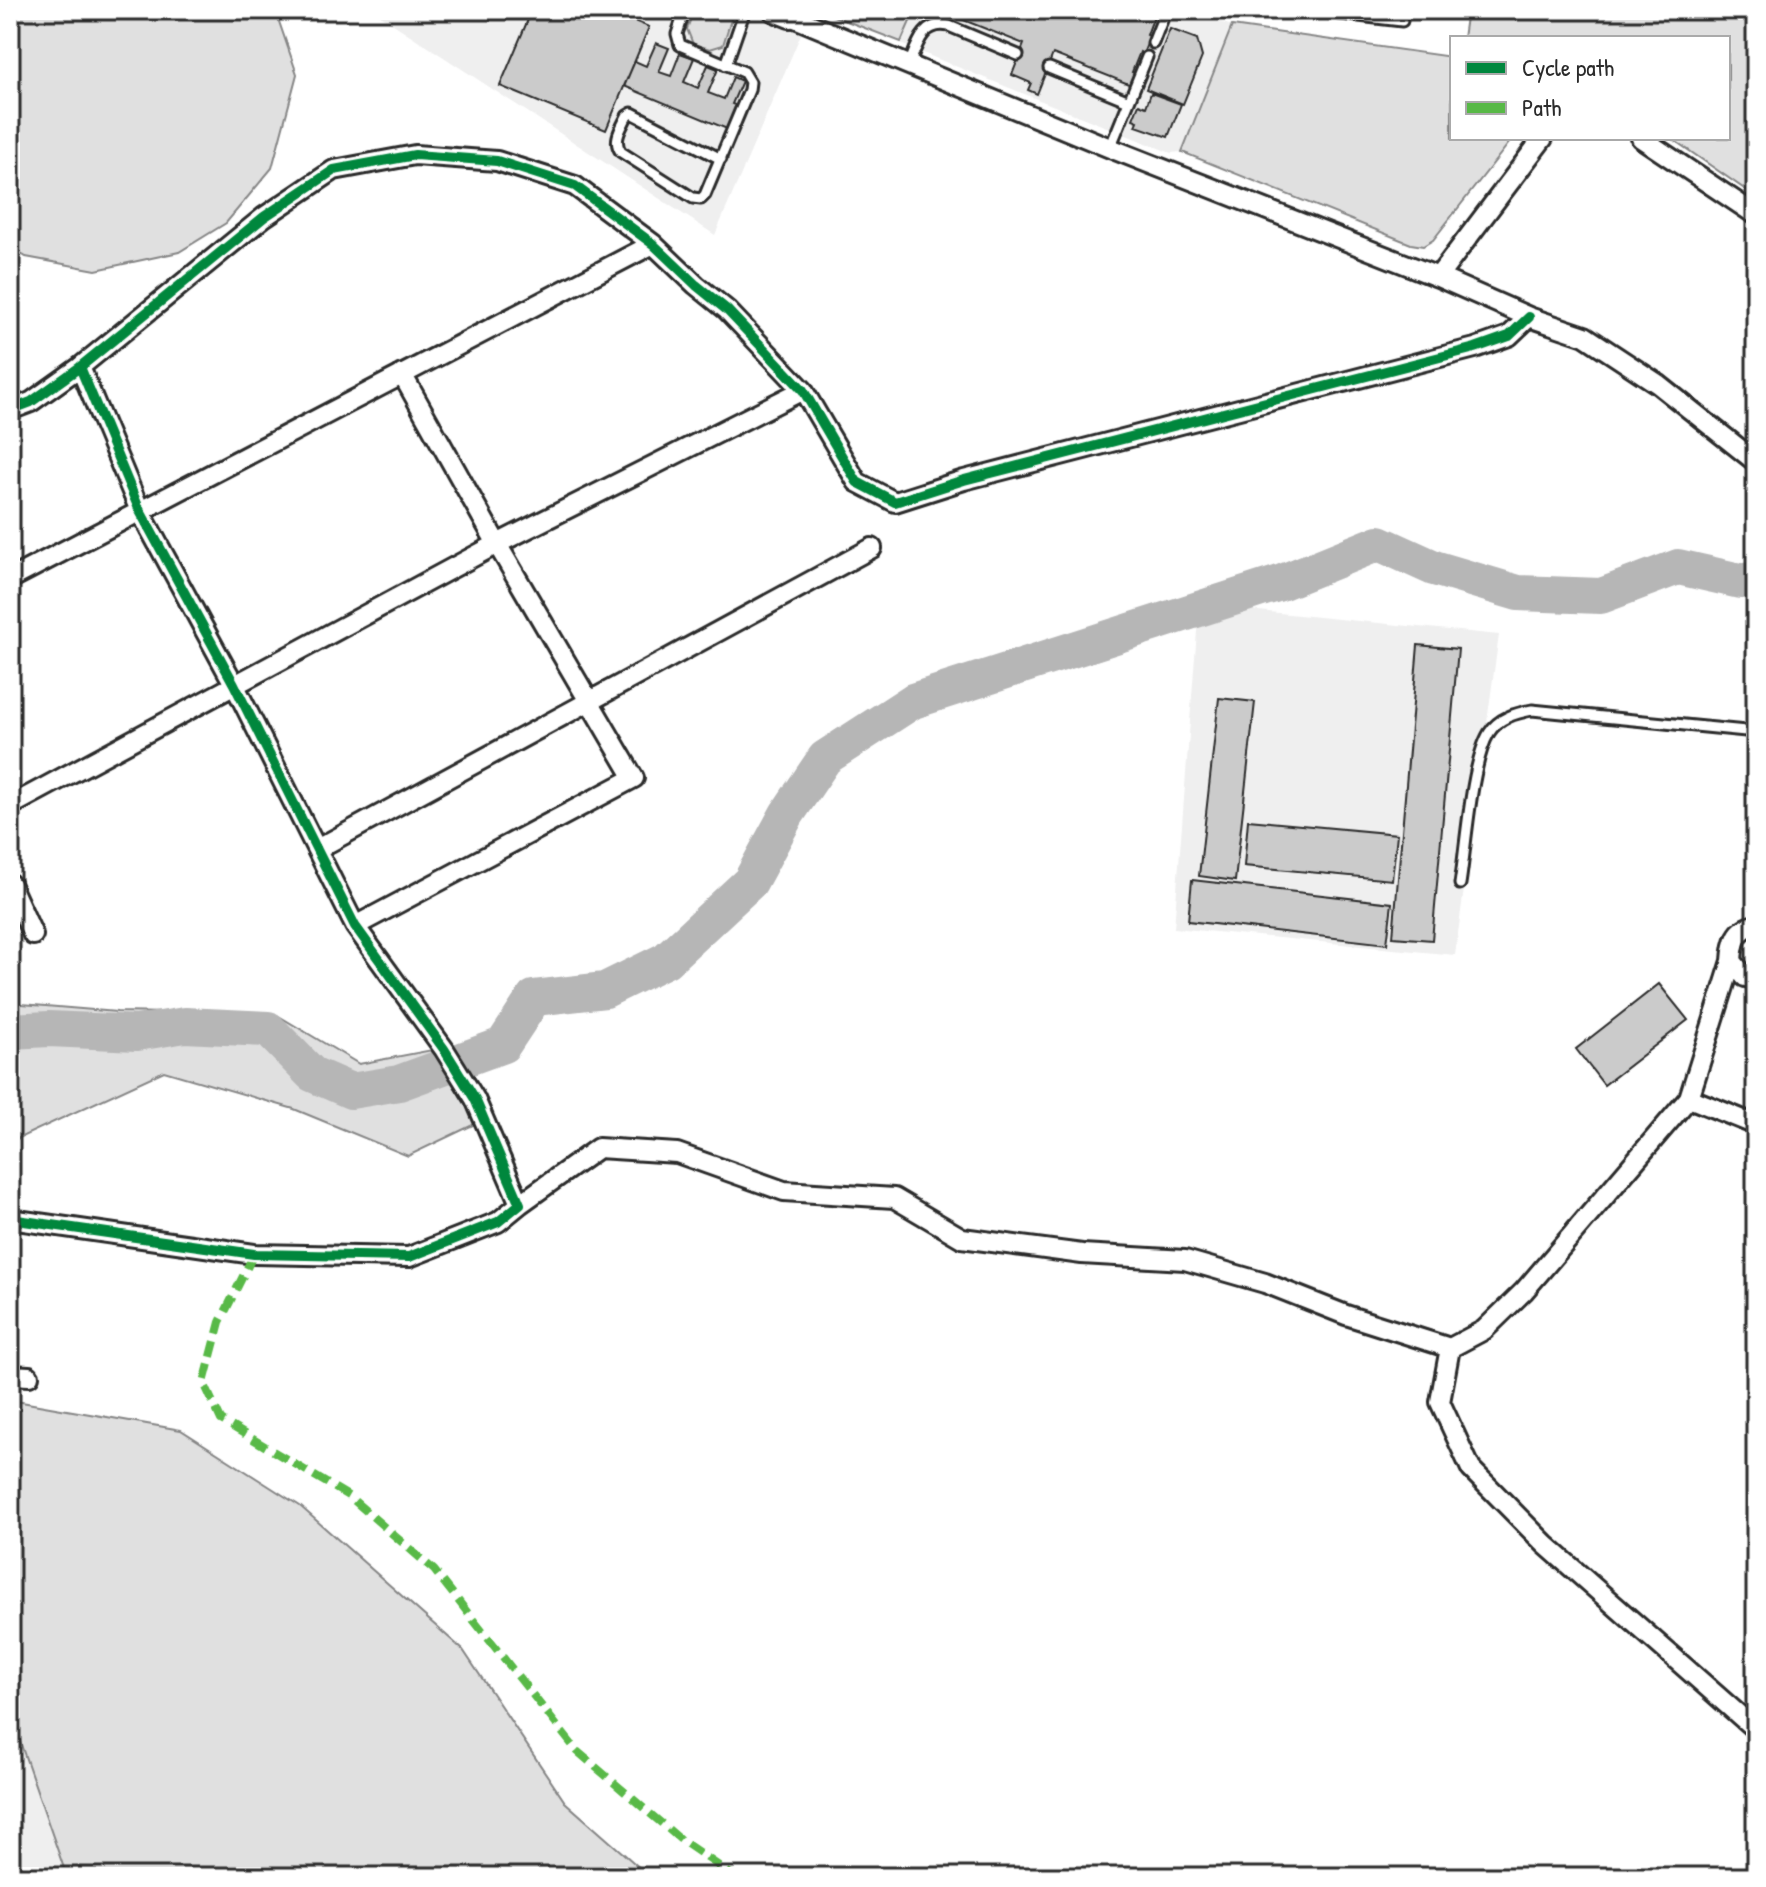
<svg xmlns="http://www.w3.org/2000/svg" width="1766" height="1887" viewBox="0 0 1766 1887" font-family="'Patrick Hand',sans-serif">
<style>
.built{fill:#efefef}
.green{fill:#e0e0e0;stroke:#868686;stroke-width:2}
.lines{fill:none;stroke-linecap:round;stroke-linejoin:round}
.river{stroke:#b6b6b6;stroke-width:36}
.building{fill:#cbcbcb;stroke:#2b2b2b;stroke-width:2}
.service-casing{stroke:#2b2b2b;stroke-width:15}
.minor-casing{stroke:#2b2b2b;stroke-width:24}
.tertiary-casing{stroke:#2b2b2b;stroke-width:28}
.service{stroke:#fff;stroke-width:9}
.minor{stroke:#fff;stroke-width:18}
.tertiary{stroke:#fff;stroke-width:22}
.quiet{stroke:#58b947;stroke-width:8;stroke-dasharray:16 8;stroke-linecap:butt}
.cycleway-casing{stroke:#fff;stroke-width:15}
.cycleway{stroke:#00873e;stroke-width:10}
</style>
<rect width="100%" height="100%" fill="#fff"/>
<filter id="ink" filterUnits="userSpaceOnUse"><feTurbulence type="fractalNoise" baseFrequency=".0125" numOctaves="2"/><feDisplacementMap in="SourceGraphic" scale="16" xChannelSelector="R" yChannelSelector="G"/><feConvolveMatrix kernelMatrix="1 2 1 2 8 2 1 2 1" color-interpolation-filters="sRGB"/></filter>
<g filter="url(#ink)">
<path class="built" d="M372,10H741L801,34L715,235Z
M915,10H1184L1232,26L1182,152L1171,153L903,45L901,42Z
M1199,605L1499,635L1455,955L1174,928Z
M10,1713L67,1877H10Z"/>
<path class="green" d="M10,10H275L297,74L272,168L226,223L179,252L96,270L26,257L10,247Z
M694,10H734L723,45L710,49L693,44L687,29Z
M818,10H915L901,42Z
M1467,10H1756V197L1671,138H1728V38H1463Z
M1232,26L1452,57V138H1513L1433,240L1423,246L1411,244L1182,152Z
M10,1003L117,1012L277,1015L359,1064L432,1050L477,1123L408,1156L294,1109L164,1071L17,1139L10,1138Z
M10,1400L181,1430L300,1506L463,1650L565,1802L650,1877H67L10,1713Z"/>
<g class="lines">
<path class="river" d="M10,1031L49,1029L137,1033L185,1025L268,1029L312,1074L351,1091L399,1083L503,1045L534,998L605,990L666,960L750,882L787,814L825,758L913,701L1280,583L1379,543L1434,568L1518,593L1601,596L1678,567L1740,581L1756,580"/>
</g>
<path class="building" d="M532,10H607L649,27L606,130L500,86Z
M1148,10L1155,13L1147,35L1150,36L1143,54L1140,52L1132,72L1136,73L1131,85L1053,54L1037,94L1028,90L1031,83L1012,75L1024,44L941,11Z
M1170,29L1197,39L1202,57L1183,104L1146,89Z
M656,43L669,48L659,72L671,76L680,53L694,58L684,82L698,88L708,65L718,69L708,93L724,99L733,77L742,81L732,104L737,106L727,129L624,86L635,61L646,66Z
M1151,93L1181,104L1168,137L1136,126L1138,121L1133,119L1139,104L1146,107Z
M1418,645L1458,649L1432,940L1393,937Z
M1219,698L1255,702L1235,881L1199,876Z
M1248,820L1397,834L1392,880L1244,866Z
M1192,880L1392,903L1387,944L1188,921Z
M1659,984L1688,1020L1604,1085L1576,1049Z
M10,1846L21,1877H10Z"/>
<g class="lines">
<g class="service-casing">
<path id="service" d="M685,10L677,34L680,45L744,72L750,82L749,90L705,195L701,199L693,198L621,152C612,140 622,127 627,116L632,113L721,159
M1306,10L1402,21
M1153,43L1166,10
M726,65L745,10
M909,65C917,45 923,20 949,26L1018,55
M1049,68L1129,101
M1110,148L1147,57
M1460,884C1466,847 1471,763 1489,733C1498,718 1516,713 1532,710L1756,732"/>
</g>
<g class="minor-casing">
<path id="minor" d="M790,16L1110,148L1438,277L1529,317L1585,336L1658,384L1756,462
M1641,138L1756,215
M1438,277L1543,138
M10,410L31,402L80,367L264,217L334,170L415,155L497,161L575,186L653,244L696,285L727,310L803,390L857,482L895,502L964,480L1475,348L1509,336L1529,317
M10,579L653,244
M10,806L497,544L803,390
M317,849L872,548
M10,884L33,935
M1756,925C1736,928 1733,943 1732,961L1745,977L1756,979
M355,926L634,778L497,544L402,374
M1732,961L1689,1098L1524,1291L1484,1330L1450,1348L1440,1402L1471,1469L1546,1545L1756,1730
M1689,1098L1756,1125
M520,1204L598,1148L677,1153L784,1191L894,1198L962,1238L1082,1254L1185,1260L1265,1283L1346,1315L1450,1348
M10,1219L254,1254L409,1257L498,1222L520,1204L475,1099L444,1049L355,926L234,684L140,511L80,367
M10,1375L29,1376"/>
</g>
<g class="tertiary-casing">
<path id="tertiary" d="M775,10L790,16L793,10"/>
</g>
<use href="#service" class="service"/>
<use href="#minor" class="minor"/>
<use href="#tertiary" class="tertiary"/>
<path class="quiet" d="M254,1254L220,1322L204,1383L221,1420L350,1497L434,1570L577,1751L681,1840L735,1877"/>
<g class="cycleway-casing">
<path id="cycleway" d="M10,410L31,402L80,367L264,217L334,170L415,155L497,161L575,186L653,244L696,285L727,310L803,390L857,482L895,502L964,480L1475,348L1509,336L1529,317
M10,1219L254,1254L409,1257L498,1222L520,1204L475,1099L444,1049L355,926L234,684L140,511L80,367"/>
</g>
<use href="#cycleway" class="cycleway"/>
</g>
</g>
<rect width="1766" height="1887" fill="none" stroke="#fff" stroke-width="40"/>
<rect x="20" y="20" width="1726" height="1847" fill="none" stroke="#2b2b2b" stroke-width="3" filter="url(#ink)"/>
<rect x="1450" y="36" width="280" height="104" fill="#ffffff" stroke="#aaaaaa" stroke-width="2"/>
<rect x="1466" y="62" width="40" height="12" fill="#00873e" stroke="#aaaaaa" stroke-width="2"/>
<text x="1522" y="76" font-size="24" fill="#2b2b2b">Cycle path</text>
<rect x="1466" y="102" width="40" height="12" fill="#58b947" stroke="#aaaaaa" stroke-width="2"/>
<text x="1522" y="116" font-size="24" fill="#2b2b2b">Path</text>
</svg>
